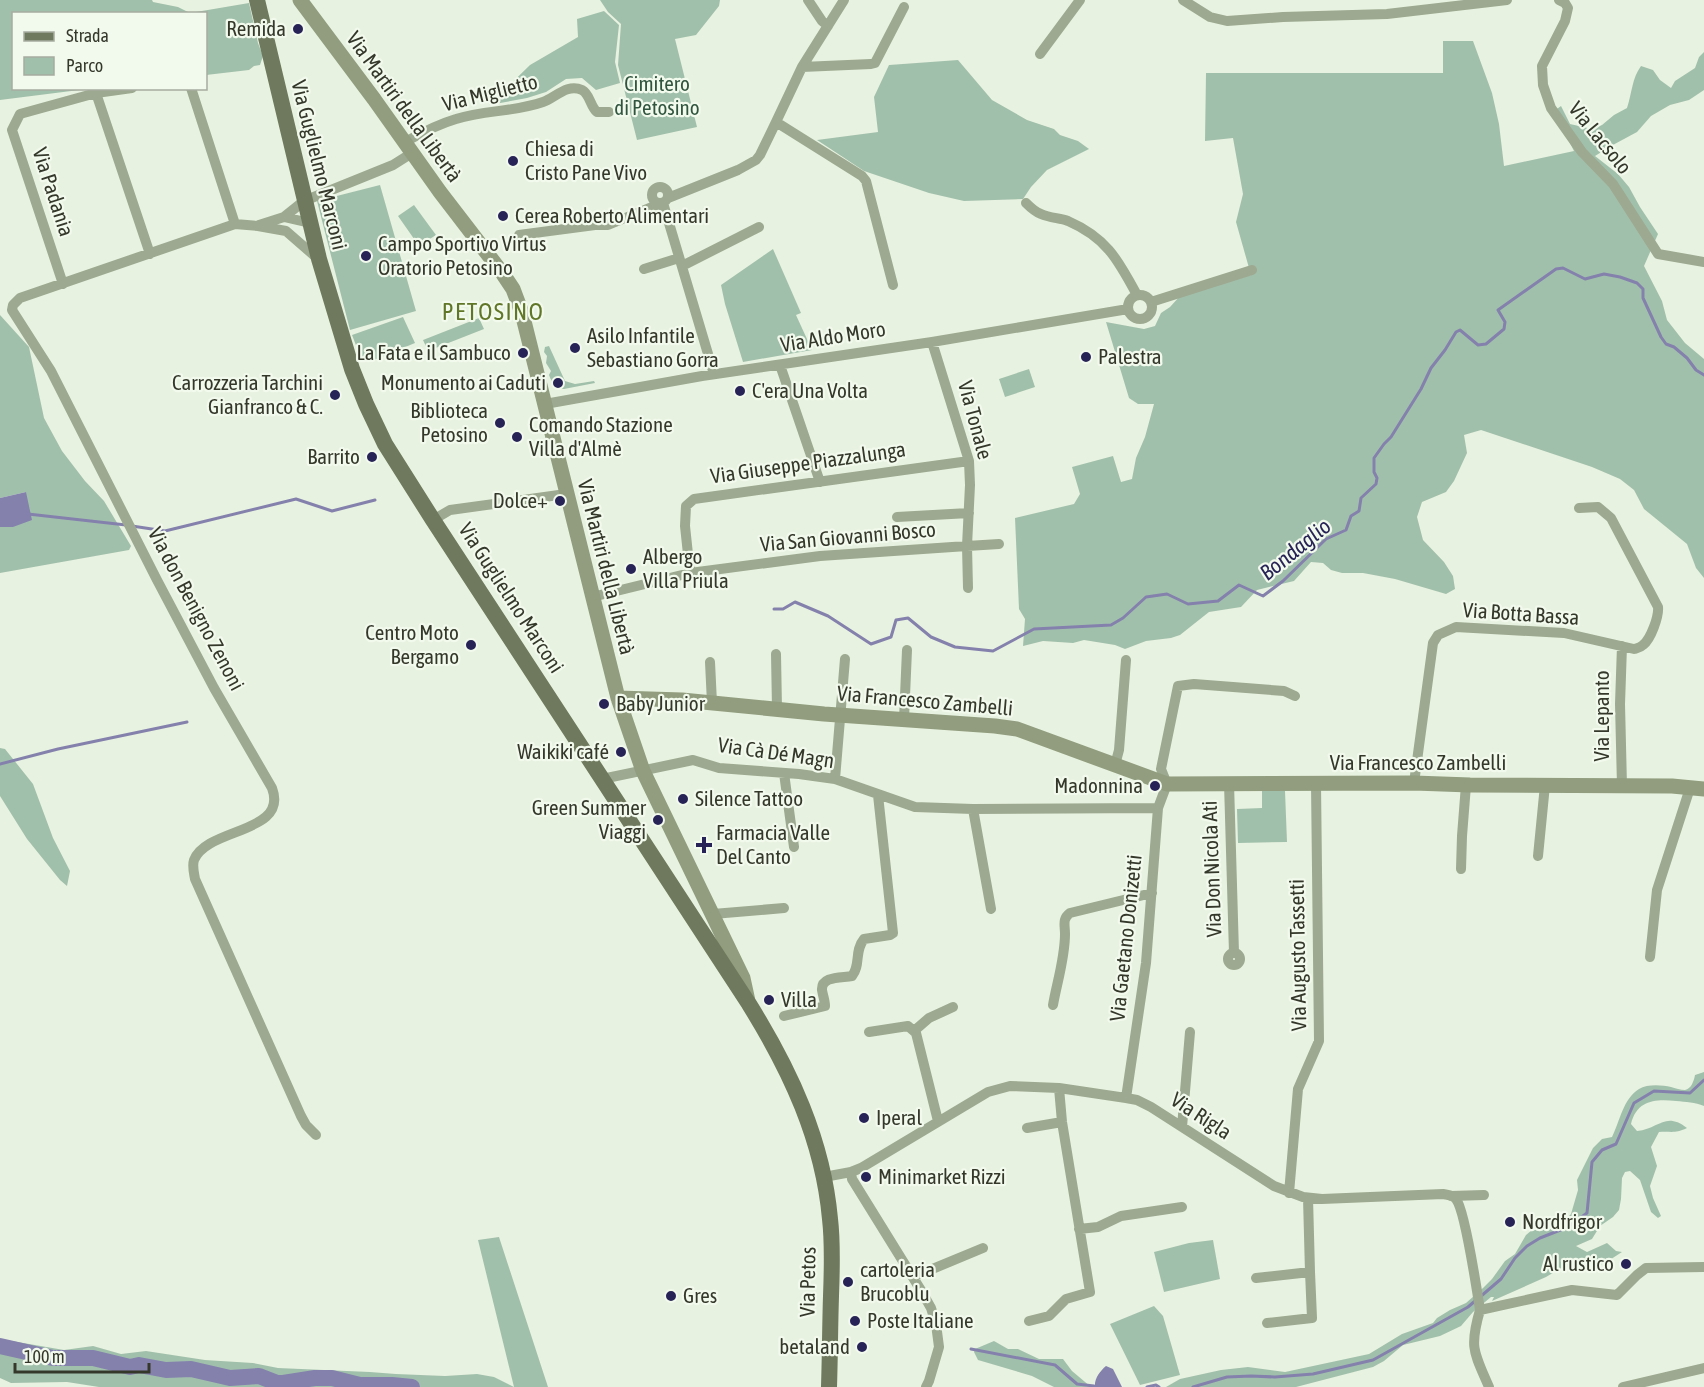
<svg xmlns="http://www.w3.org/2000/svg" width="1704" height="1387" viewBox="0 0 1704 1387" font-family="'Asap Condensed',sans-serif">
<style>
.green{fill:#a1c0ac}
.water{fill:#8481ad}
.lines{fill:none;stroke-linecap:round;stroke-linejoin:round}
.stream{stroke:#8481ad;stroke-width:3}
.river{stroke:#8481ad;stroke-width:16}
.street{stroke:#9da990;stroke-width:10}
.secondary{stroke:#919d7e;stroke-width:15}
.primary{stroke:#6f795d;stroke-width:16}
.poi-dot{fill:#272357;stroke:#f2f9ed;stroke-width:2}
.labels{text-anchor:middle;stroke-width:4.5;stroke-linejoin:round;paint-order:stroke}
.poi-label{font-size:21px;fill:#34382b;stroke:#f2f9ed;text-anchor:start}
.park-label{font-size:21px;fill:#30553f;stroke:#f2f9ed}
.street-label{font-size:21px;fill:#34382b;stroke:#f2f9ed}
.water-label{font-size:22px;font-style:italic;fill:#272357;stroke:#f2f9ed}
.quarter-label{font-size:24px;letter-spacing:1.5px;fill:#617727;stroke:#f2f9ed}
</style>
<rect width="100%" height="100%" fill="#e8f2e0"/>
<path class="green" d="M0,0H152L153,2L178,7L190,13L249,3L258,43L263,56L260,65L254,66L249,70L206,75V14H14V88L87,89L0,100Z
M600,0H720L719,6L696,35L675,39L697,127L637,140L618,65L621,24L608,12Z
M604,11L619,25L615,62L620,83L596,90L582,78L566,79L546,92L527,98L489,105L530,65L578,37L577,19Z
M1443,41H1473L1492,93L1499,124L1504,166L1574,151L1554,111L1561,106L1570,124L1592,129L1602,125L1614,115L1627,108C1632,93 1632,78 1641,66L1653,70L1660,80L1671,88L1675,81L1695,68L1699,57L1704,52V90L1689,100L1670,105L1651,116L1637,132L1611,146L1595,156L1618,174L1629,187L1640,207L1658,234L1644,266L1662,301L1667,320L1685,343L1704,359V578L1696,568L1687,544L1644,509L1634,490L1620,479L1592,467L1481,430L1464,435L1467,453L1454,481L1446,492L1422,502L1417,517L1423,540L1444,562L1453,576L1455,589L1446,594L1395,579L1363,573H1342L1331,570L1323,563L1311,562L1294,581L1257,590L1241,607L1209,612L1180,635L1171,638L1146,641L1125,649L1115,645L1084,640L1073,643L1043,641L1023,646L1025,619L1019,609L1015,518L1074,504L1080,494L1072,467L1113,456L1121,482L1132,479L1136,458L1145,437L1154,404H1138L1129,398L1106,322L1144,329L1155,326L1161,313L1170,307L1180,296L1251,275L1236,222L1243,194L1233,138L1205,141L1206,73H1443Z
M958,60L992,100L1027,120L1054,129L1060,135L1078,141L1089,149L1047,170L1031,187L1023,199L964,201L929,193L864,171L817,140L878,132L874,97L889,65Z
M380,185L416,311L350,330L317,201Z
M414,205L436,235L419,246L398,216Z
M773,249L801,313L796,315L812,350L743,362L725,304L721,285Z
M0,315L29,347L44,418L62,451L85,481L104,501L131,546L129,550L0,573V527H13L26,492L0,498Z
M403,317L415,343L369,362L366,356L361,358L352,335Z
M479,318L484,329L428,351L423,340Z
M549,346L565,381L575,384L594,381L595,383L564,389C556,389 552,383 549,375L551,371L546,363L547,356L544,352L545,347Z
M1029,369L1035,387L1005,397L999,379Z
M0,748L5,749L33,784L53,838L70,871L67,886L60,880L27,839L0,796Z
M1262,791H1285L1287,842L1238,843L1237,809L1262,808Z
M1704,1072V1106C1695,1102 1686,1102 1676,1101C1655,1099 1637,1100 1631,1124L1637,1131C1659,1129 1665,1111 1687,1128C1674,1134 1672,1131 1659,1132L1651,1147L1657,1166L1650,1186L1653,1198L1661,1216L1658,1218L1651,1212L1640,1180L1630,1171L1625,1172L1622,1178L1621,1199L1619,1210L1613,1217L1600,1226L1592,1239L1576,1246L1587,1252L1607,1243L1616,1251L1622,1252L1605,1263L1589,1269L1563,1267L1546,1277L1492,1301L1494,1297H1491L1473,1312L1461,1326L1440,1336L1403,1345L1384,1361L1373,1367L1296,1387H1166L1180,1379L1221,1370L1248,1367L1285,1372L1369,1354L1402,1334L1433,1323L1437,1318L1450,1310L1466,1303L1483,1288L1492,1279L1505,1261L1515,1254L1526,1235L1532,1230L1555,1229L1564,1221L1571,1214L1578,1190L1577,1180L1593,1148L1602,1139L1612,1137C1620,1121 1623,1099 1639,1089C1647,1084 1662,1085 1671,1087C1675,1088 1681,1090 1685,1090C1691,1089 1694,1081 1695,1075Z
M499,1237L548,1387H99L67,1382L11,1383L0,1378V1339L64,1350L93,1346L121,1354L146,1351L205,1360L253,1363L278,1368L370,1372L396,1374L445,1376L477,1374L494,1377L514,1387L478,1240Z
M1213,1240L1220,1279L1164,1292L1154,1252L1189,1243Z
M1154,1306L1163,1316L1180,1375L1140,1385L1110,1324Z
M994,1341L1008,1349H1018L1039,1359H1063L1072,1371L1091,1387H1054L1032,1376L978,1360L974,1352L975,1349Z"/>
<path class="water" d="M26,492L32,520L13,527H0V498Z
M1106,1366L1113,1369L1122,1387H1095C1094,1379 1100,1371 1106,1366Z"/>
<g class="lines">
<path class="stream" d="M28,514L126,525
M132,526L165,531L296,499L332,511L375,500
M774,609H783L795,602L828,616L871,644L891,637L896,620L908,618L931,637L955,647L993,651L1034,629L1111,625L1123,618L1146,597L1167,594L1188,604L1218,601L1239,585L1263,596L1283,581L1326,539L1346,530L1351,516L1359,511L1361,498L1376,484L1377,478L1374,472V458L1384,444L1391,437L1421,389L1431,368L1445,350L1456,332L1460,330L1478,345L1486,344L1504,329L1505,322L1498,310L1556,269L1563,268L1585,279L1604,274L1620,277L1637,283L1643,289V298L1661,337L1666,344L1674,347L1687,358L1696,370L1704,375
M0,764L58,749L187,722
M1480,1297L1501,1279L1515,1258L1527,1246L1540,1238L1568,1227L1587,1213L1592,1162L1602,1150L1616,1144L1634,1103L1654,1091L1690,1093L1704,1080
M971,1349L1055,1365L1077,1384L1094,1386
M1147,1387L1156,1385L1159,1387
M1193,1387L1227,1377L1251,1376L1275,1377L1313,1374L1373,1360L1468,1307L1475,1301"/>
<path class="river" d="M0,1346L53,1358H93L130,1367L139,1365L166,1370L191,1369L230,1378L259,1376L277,1383H283L315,1378H332L360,1385H392L412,1387"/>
<path class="street" d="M808,0L822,21L828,26
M1183,0L1210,17L1227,21L1283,17L1387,14L1507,0
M1559,0L1565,3L1568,8L1565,21L1542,66L1543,85L1551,108L1582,152L1613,184L1658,254L1704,262
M1040,54L1080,0
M802,67L871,64L875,63L904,7
M191,88L235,224
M96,93L150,254
M776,122L862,176L866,181L893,285
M405,142C421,133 439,124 456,119C484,110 515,112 543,102C555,98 567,83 582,90C590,94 590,106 597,112H609
M652 195a8 8 0 1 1 16 0a8 8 0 1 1-16 0Z
M668,198L738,170L756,160L760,155L776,122L802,67L844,0
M663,203L714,374
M1026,203C1030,207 1035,212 1041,214C1050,218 1060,218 1068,221C1107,238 1118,260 1137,295
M284,217L310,223
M259,225L284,217L304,201L393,165L412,153
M519,235L595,225H608L659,204
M682,266L759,227
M644,269L679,258
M63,284L12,130L20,114L96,93L132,88
M1128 307a12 12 0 1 1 24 0a12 12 0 1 1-24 0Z
M1151,302L1252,270
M932,342L969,461L970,485L967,546L999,544
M780,365L820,482
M545,404L702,376L932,342L1128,309
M897,517L969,513
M433,520L450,510L566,494
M690,573L685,526L686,506L694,499L969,461
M592,597L690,573L820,556L967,546L968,588
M776,654L777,709
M710,662L712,703
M904,719L907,650
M1115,765L1119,750L1126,660
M784,773L794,847
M602,779L693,760L719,768L799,774L835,779L915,807L973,809L1158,808
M835,779L845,659
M1229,783L1234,953
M1414,783L1433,643L1438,635L1456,627L1564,633L1634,649C1638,648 1640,648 1643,645C1651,639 1659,616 1658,607L1611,518L1598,507L1579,508
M1622,786L1620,704L1622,646
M973,809L991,909
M1538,856L1545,785
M1461,869L1462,836L1466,785
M713,914L784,908
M1228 959a6 6 0 1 1 12 0a6 6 0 1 1-12 0Z
M1650,957L1657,890L1690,788
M1053,1005C1057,982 1065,958 1065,934C1065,925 1062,919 1070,913L1152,893
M784,1016L825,1006C825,1001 823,996 822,990C821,976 841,978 852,976C861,965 854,951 864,939L890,935L893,933L878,795
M914,1031L929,1018L953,1007
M869,1032L908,1026L916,1033L938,1121
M1126,1098L1146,963L1158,808L1167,784L1161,769L1178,686L1194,684L1284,691L1295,696
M1182,1127L1190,1032
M1027,1128L1062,1122
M316,1135L306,1125L301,1116L195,879C194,873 192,866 194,860C207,827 289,834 272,788L214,688L157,580L51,371L12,310L13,305L20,298L235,224L258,226L286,231L317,258
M851,1172L852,1179L922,1292L931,1308L936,1324L939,1347L929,1381L926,1387
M824,1177L851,1172L861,1168L988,1092L1010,1086L1059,1088L1126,1098L1137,1100L1151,1107L1274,1186L1303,1197L1322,1199L1443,1194C1448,1195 1453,1195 1456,1199C1465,1210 1477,1291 1480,1310L1572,1290L1617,1295L1637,1275L1646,1268L1704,1267
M1289,1193L1298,1089L1319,1041L1316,784
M1451,1196L1484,1195
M1079,1229L1098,1227L1121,1216L1182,1207
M913,1277L983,1248
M1256,1278L1310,1272L1308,1198
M1480,1310C1469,1348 1474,1352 1489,1387
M1029,1321L1049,1316L1066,1299L1090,1292L1062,1122L1059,1088
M1267,1323L1312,1318L1310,1272
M1623,1387L1704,1368"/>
<path class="secondary" d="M300,0L374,99L440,192L503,274L513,289L522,313L618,698L643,771L743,978L748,1001
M618,698L682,700L824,714L995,726L1017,729L1167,784L1414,783L1470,785L1672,786L1704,789"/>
<path class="primary" d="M257,0L319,259L352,369L366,404L385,444L433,520L749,1004C790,1070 823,1140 830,1219C833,1244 832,1270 831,1296C830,1326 830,1357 829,1387"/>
</g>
<g class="poi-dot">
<circle cx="298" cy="29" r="6"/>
<circle cx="513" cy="161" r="6"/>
<circle cx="503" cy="216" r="6"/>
<circle cx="366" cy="256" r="6"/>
<circle cx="575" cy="348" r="6"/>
<circle cx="523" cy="353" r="6"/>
<circle cx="1086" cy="357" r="6"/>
<circle cx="558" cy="383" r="6"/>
<circle cx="740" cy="391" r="6"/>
<circle cx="335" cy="395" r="6"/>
<circle cx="500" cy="423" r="6"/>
<circle cx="517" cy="437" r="6"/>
<circle cx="372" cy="457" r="6"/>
<circle cx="560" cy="501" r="6"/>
<circle cx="631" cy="569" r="6"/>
<circle cx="471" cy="645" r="6"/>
<circle cx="604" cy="704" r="6"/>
<circle cx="621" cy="752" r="6"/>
<circle cx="1155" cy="786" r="6"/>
<circle cx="683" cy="799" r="6"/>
<circle cx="658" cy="820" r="6"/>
<path d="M701 836h6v6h6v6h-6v6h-6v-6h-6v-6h6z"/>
<circle cx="769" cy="1000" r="6"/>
<circle cx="864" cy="1118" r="6"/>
<circle cx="866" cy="1177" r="6"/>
<circle cx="1510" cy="1222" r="6"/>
<circle cx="1626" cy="1264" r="6"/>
<circle cx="848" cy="1282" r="6"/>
<circle cx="671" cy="1296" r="6"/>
<circle cx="855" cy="1321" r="6"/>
<circle cx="862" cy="1347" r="6"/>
</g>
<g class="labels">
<g class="poi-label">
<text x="286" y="36" text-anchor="end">Remida</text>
<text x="525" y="156">Chiesa di<tspan x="525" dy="24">Cristo Pane Vivo</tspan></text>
<text x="515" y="223">Cerea Roberto Alimentari</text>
<text x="378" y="251">Campo Sportivo Virtus<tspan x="378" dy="24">Oratorio Petosino</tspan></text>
<text x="587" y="343">Asilo Infantile<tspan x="587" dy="24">Sebastiano Gorra</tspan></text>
<text x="511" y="360" text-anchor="end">La Fata e il Sambuco</text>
<text x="1098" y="364">Palestra</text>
<text x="323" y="390" text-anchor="end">Carrozzeria Tarchini<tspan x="323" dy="24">Gianfranco &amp; C.</tspan></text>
<text x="546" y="390" text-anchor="end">Monumento ai Caduti</text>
<text x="752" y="398">C'era Una Volta</text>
<text x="488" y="418" text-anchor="end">Biblioteca<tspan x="488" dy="24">Petosino</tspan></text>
<text x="529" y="432">Comando Stazione<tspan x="529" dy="24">Villa d'Almè</tspan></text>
<text x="360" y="464" text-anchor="end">Barrito</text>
<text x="548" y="508" text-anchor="end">Dolce+</text>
<text x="643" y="564">Albergo<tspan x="643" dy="24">Villa Priula</tspan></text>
<text x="459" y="640" text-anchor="end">Centro Moto<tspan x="459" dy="24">Bergamo</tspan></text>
<text x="616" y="711">Baby Junior</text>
<text x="609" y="759" text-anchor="end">Waikiki café</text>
<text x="1143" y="793" text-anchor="end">Madonnina</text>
<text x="695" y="806">Silence Tattoo</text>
<text x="646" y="815" text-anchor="end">Green Summer<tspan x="646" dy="24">Viaggi</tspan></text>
<text x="716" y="840">Farmacia Valle<tspan x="716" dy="24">Del Canto</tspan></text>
<text x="781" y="1007">Villa</text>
<text x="876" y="1125">Iperal</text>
<text x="878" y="1184">Minimarket Rizzi</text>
<text x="1522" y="1229">Nordfrigor</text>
<text x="1614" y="1271" text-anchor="end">Al rustico</text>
<text x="860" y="1277">cartoleria<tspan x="860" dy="24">Brucoblu</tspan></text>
<text x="683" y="1303">Gres</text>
<text x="867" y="1328">Poste Italiane</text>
<text x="850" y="1354" text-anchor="end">betaland</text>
</g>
<g class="park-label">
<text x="657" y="91">Cimitero<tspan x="657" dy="24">di Petosino</tspan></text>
</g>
<g class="street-label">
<text transform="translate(490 93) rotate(-14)" y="7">Via Miglietto</text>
<text transform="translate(404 107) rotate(54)" y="7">Via Martiri della Libertà</text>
<text transform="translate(1600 138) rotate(51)" y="7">Via Lacsolo</text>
<text transform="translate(319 165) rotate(76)" y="7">Via Guglielmo Marconi</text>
<text transform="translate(53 192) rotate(72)" y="7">Via Padania</text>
<text transform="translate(833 337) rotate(-9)" y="7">Via Aldo Moro</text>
<text transform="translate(975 420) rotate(75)" y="7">Via Tonale</text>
<text transform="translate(808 463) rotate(-8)" y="7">Via Giuseppe Piazzalunga</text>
<text transform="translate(848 537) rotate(-5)" y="7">Via San Giovanni Bosco</text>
<text transform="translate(606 567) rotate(76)" y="7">Via Martiri della Libertà</text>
<text transform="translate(511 598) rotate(57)" y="7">Via Guglielmo Marconi</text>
<text transform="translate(196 609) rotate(62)" y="7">Via don Benigno Zenoni</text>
<text transform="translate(1521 614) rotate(4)" y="7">Via Botta Bassa</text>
<text transform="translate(925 701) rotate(5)" y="7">Via Francesco Zambelli</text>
<text transform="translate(1602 716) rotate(-90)" y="7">Via Lepanto</text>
<text transform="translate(776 753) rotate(8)" y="7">Via Cà Dé Magn</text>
<text x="1418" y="770">Via Francesco Zambelli</text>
<text transform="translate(1212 869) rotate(-92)" y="7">Via Don Nicola Ati</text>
<text transform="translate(1126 938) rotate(-84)" y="7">Via Gaetano Donizetti</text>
<text transform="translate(1298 955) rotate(-91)" y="7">Via Augusto Tassetti</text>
<text transform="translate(1201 1116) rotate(33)" y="7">Via Rigla</text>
<text transform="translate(808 1282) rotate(-89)" y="7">Via Petos</text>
</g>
<g class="water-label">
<text transform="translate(1295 549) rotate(-39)" y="8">Bondaglio</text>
</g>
<g class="quarter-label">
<text x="493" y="320">PETOSINO</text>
</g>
</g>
<rect x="12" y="12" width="195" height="78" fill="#f2f9ed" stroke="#a6ac9f" stroke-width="1.5"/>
<rect x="24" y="32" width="30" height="9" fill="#6f795d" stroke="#a6ac9f" stroke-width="1.5"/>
<text x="66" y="42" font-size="18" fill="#34382b">Strada</text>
<rect x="24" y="57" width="30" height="18" fill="#a1c0ac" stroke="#a6ac9f" stroke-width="1.5"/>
<text x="66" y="72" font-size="18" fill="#34382b">Parco</text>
<path d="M15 1363v9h134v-9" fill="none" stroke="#34382b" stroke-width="3"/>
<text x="24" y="1363" font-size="18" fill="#34382b" stroke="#f2f9ed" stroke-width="4.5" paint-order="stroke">100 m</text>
</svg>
